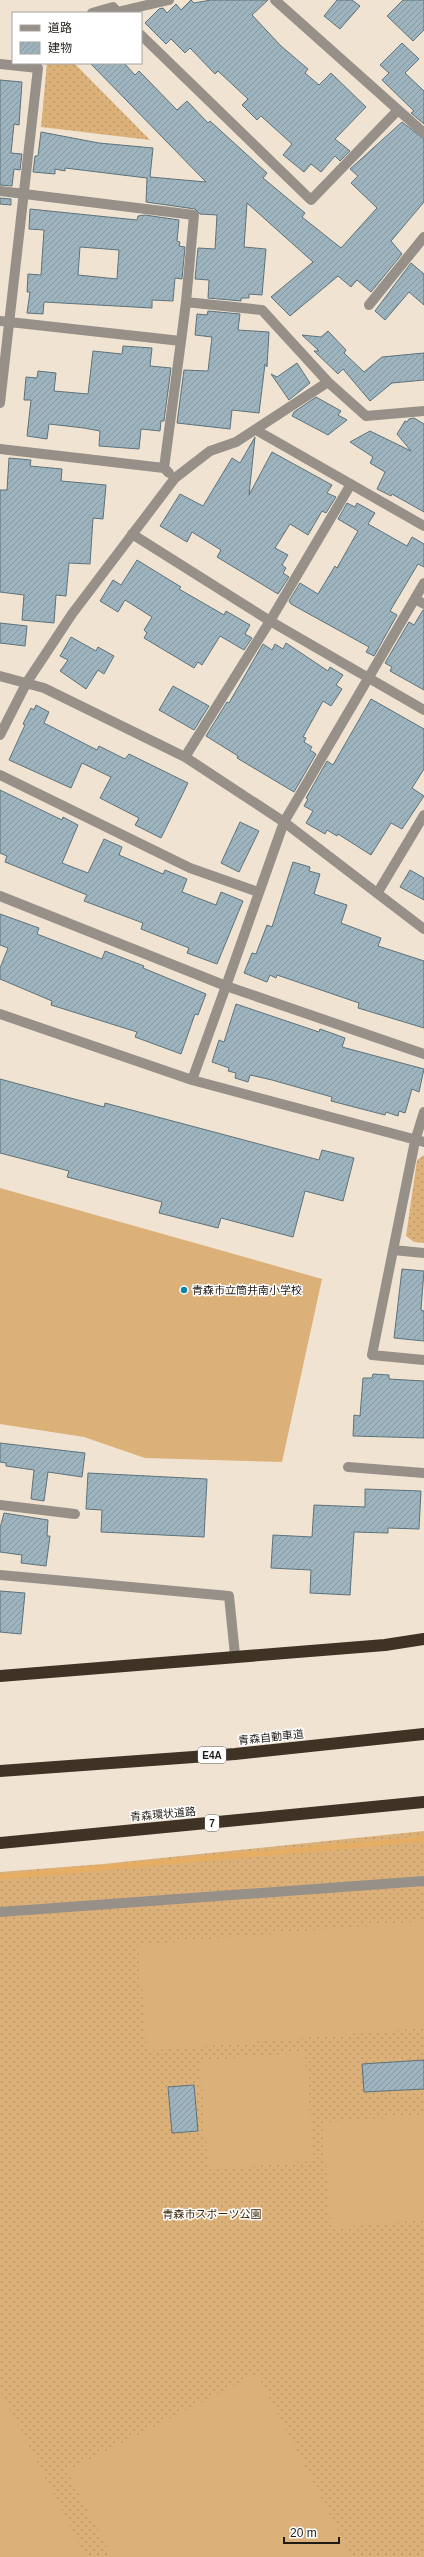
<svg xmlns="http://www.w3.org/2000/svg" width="424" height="2557" viewBox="0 0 424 2557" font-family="Helvetica,'Noto Sans JP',sans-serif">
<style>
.grass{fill:url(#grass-dots)}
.garden{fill:#dcb079}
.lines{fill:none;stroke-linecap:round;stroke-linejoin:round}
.stream{stroke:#e6ae64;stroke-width:5.5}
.building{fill:url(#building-hatch);stroke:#5d727b;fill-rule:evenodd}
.street{stroke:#969089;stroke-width:10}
.highway{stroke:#3e3325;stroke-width:12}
.poi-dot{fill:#0c84a9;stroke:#fff;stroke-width:1.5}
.labels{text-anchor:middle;stroke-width:3;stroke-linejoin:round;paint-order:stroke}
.shield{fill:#fff;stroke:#635f5b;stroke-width:1}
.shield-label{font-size:10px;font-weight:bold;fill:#201b15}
.poi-label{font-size:11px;fill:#201b15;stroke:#fff;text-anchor:start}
.street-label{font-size:11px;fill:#201b15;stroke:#fff}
.park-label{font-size:11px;fill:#3c2504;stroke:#fff}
</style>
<defs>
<pattern id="grass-dots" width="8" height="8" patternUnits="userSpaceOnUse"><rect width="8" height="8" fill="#dcb079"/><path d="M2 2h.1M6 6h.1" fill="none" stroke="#bc9768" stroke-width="1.8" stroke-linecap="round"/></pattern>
<pattern id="building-hatch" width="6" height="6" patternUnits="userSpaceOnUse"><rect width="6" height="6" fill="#9db3bd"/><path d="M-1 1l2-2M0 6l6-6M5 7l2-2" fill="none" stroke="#8799a2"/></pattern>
</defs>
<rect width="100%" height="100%" fill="#f1e3d1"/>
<path class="grass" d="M47,63H74L150,140L41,127Z
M424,1155V1243L414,1242L406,1236L417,1160Z
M424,1831V2557H0V1872L103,1864Z"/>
<path class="garden" d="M0,1188L322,1279L282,1462L145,1458L84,1437L0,1424Z
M424,1921V2028L147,2051L138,1945Z
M305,2052L314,2161L208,2170L200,2061Z
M424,2114V2220L331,2228L322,2123Z
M257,2374L352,2557H112L67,2471Z
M0,2390L86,2557H0Z"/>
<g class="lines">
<path class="stream" d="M0,1877L424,1839"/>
</g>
<path class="building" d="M191,0L194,3L211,0H268L252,15L281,46L308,69L305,73L319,85L331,73L366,107L335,139L350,151L340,161L335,156L321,172L311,164L304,172L283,155L292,144L261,116L257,120L242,105L248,99L218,71L215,74L190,48L185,53L171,39L166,44L145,23L159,9L163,8L167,13L176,4L181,10Z
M337,0H352L360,6L340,29L324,16Z
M403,0H424V30L413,41L387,16Z
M402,43L419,59L405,73L424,91V124L411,113L414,111L382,80L389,73L380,65Z
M90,63H124L135,75L139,71L177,110L187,101L208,123L210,121L267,173L263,178L305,213L302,217L341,248L377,208L351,183L358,176L350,169L402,122L424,139V202L391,241L402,254L371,292L357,280L351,287L338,276L290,316L271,297L313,262L247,203L244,247L266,249L262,295L249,294V298H241V301L208,298L209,280L195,279L198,248L215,249L217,215L200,214L195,209L146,202L147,178L65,168V171L55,169V174L33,172L35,156H38L41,132L99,143L153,148L150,177L206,182Z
M0,80L22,82L19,125L14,124L11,153L22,154L20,170L14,169L12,186L0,185Z
M0,198L11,199V205L0,204Z
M30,209L137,220L138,216L145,215L179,220L177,241L180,242L179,246L185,247L182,279L175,278L173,301L152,300V308L44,302L43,314L27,313L30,292H27L28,274L41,275L44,230L29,229ZM80,247L119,250L117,279L78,275Z
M411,263L424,274V305L409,292L385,320L375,311Z
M208,311L240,314L238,330L269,332L267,367L265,364L259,413L232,410L230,429L177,423L184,370L208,371L212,337L195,335L197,314L207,315Z
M328,331L346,350L344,353L364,372L382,357L424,353V380L392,383L370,401L343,369L338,374L314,351H319L302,335L321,337Z
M123,346L152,348L150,366L171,368L164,421H161L160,431L141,429L139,449L99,446L100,431L84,428L49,424L47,439L27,436L31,400H24L26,377L37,378L38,371L56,373L54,391L88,394L93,351L122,354Z
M297,363L310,383L289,400L271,374L277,377Z
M316,397L341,411L338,415L347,420L328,435L292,416L294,412Z
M414,418L424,424V512L392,494L391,496L377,489L385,472L370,463L373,457L350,442L370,431L411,451L397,434L405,421L407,422L409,419Z
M255,437L249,495L272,452L332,485L327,493L336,497L326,513L322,511L308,535L290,524L275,548L288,555L282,565L286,568L283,573L289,577L278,594L217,557L221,550L192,532L187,542L160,526L180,494L203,506L232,458L240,463Z
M9,458L31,460L30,466L62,469L61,481L106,485L103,519L93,518L90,564L69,563L66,596L56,595L54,623L22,620L24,595L0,592V490H7Z
M347,503L355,507L357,503L375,513L368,524L407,546L412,537L424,544V567L418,564L390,611L397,615L374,656L366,652L369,647L291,604L289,601L300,583L318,594L335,566L337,568L358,531L338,519Z
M137,560L181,587L179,589L224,615L226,611L250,625L245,634L252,638L244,650L220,636L202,665L198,662L194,668L144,638L147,633L144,630L152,617L125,600L118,612L100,601L113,580L121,585Z
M423,610H424V690L390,671L392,667L385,663L409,622L414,625Z
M0,623L27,626L25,646L0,643Z
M71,637L96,651L98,647L114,656L104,674L98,670L86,689L60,671L68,660L60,656Z
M286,643L328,671L330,667L343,675L336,685L342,689L331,706L323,701L303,737L306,738L304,742L312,747L310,750L316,754L294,792L237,758L238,756L206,736L227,702L229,703L263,644L272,650L275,644L283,649Z
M173,686L209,706L194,730L159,710Z
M371,699L424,729V769L412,788L424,796L402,829L391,823L371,855L338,834L337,836L327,830L325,834L306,823L313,811L304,806L308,799L306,798L327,761L333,765Z
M36,705L49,712L44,723L97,750L99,746L125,759L129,754L188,783L161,838L135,825L139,818L100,798L111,777L82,763L71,788L9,760L25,725L23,724L31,708L34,710Z
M0,790L62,820L63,817L78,825L62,863L88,873L104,839L122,847L119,855L163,874L165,870L187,879L182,892L216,905L221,892L243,901L217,964L187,953L189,948L141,929L143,923L84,901L87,895L5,862L7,856L0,853Z
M240,822L259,831L239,872L221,863Z
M293,862L310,867L309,871L320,874L314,894L347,905L341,923L381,938L378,946L424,961V1028L358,1008L359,1003L277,975L276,978L270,975L267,982L244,973L252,953L256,954L267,925L272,927Z
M410,870L424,878V900L400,887Z
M0,914L39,928L37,934L68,946L102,959L105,951L144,966L143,968L206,994L198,1015L195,1014L181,1054L135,1037L137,1032L51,1005L52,1001L0,979V968L8,948L0,945Z
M236,1004L319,1032L320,1029L334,1034L345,1038L342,1047L424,1069L419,1092L412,1089L405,1113L399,1111L398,1116L386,1112L385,1115L331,1101L332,1097L272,1080L250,1075L248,1082L235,1078L236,1073L228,1071L229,1068L212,1062L219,1040L224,1042Z
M0,1079L104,1107L105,1103L319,1160L322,1150L354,1158L343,1201L305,1191L293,1237L221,1218L218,1228L159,1213L162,1202L67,1177L69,1171L0,1153Z
M402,1269L424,1271L421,1310L424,1311V1341L394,1338Z
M373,1374L389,1375V1379L424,1381V1438L353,1436L354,1415L360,1416L363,1378H372Z
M0,1443L85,1453L82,1477L48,1472L44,1501L31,1499L34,1470L6,1466V1463L0,1462Z
M88,1473L207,1479L204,1537L101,1532L102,1510L86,1509Z
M365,1489L421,1491L419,1529L388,1528V1533L354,1532L350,1595L310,1593L311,1570L271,1568L273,1535L312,1537L314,1505L365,1507Z
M4,1513L48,1520L47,1536H50L46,1566L21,1563L22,1555L0,1552V1528Z
M0,1591L25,1593L21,1634L0,1632Z
M424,2060V2089L364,2092L362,2064Z
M194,2085L198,2131L172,2133L168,2087Z"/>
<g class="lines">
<path class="street" d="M275,0L424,133
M117,12L169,0
M92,13L113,7L118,13
M141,35L311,200L398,110
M0,64L38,68L0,403
M0,191L194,215L186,302
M369,305L424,237
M0,321L181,341L164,468
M181,341L186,302L262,310L328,382L366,416L424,411
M256,430L424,526
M0,449L164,468L169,473
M132,534L270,621L424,710
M415,599L424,604
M0,676L44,688L185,757L284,822L424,929
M0,735L27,682L72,614L175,478L210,451L236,442L328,382
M185,757L270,621L351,484
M0,775L190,868L258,892
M378,892L424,815
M0,896L226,986L284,822L424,583
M0,1014L192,1080L424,1142
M192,1080L226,986L424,1054
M424,1112L415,1141L372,1355L424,1360
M393,1250L424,1253
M348,1467L424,1473
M0,1505L75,1514
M0,1575L229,1596L235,1655
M0,1912L424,1881"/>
<path class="highway" d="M0,1676L385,1645L424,1639
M0,1771L235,1754L424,1734
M0,1843L424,1802"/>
</g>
<circle class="poi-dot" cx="184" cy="1290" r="4"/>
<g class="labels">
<g class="shield">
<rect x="198" y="1747" width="28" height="16" rx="3"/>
<rect x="205" y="1815" width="14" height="16" rx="3"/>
</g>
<g class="shield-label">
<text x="212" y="1759">E4A</text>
<text x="212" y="1827">7</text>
</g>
<g class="poi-label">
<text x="192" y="1294">青森市立筒井南小学校</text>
</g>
<g class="street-label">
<text transform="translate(271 1737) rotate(-6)" y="4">青森自動車道</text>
<text transform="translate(163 1814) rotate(-5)" y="4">青森環状道路</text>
</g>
<g class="park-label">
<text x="212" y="2218">青森市スポーツ公園</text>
</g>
</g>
<rect x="12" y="12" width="130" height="52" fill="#ffffff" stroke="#a6a4a1"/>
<rect x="20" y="25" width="20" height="6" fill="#969089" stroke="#a6a4a1"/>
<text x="48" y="32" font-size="12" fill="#201b15">道路</text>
<rect x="20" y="42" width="20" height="12" fill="url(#building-hatch)" stroke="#a6a4a1"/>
<text x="48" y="52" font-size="12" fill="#201b15">建物</text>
<path d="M284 2537v6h55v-6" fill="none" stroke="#201b15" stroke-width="2"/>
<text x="290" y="2537" font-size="12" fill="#201b15" stroke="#ffffff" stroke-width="3" paint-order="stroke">20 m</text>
</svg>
